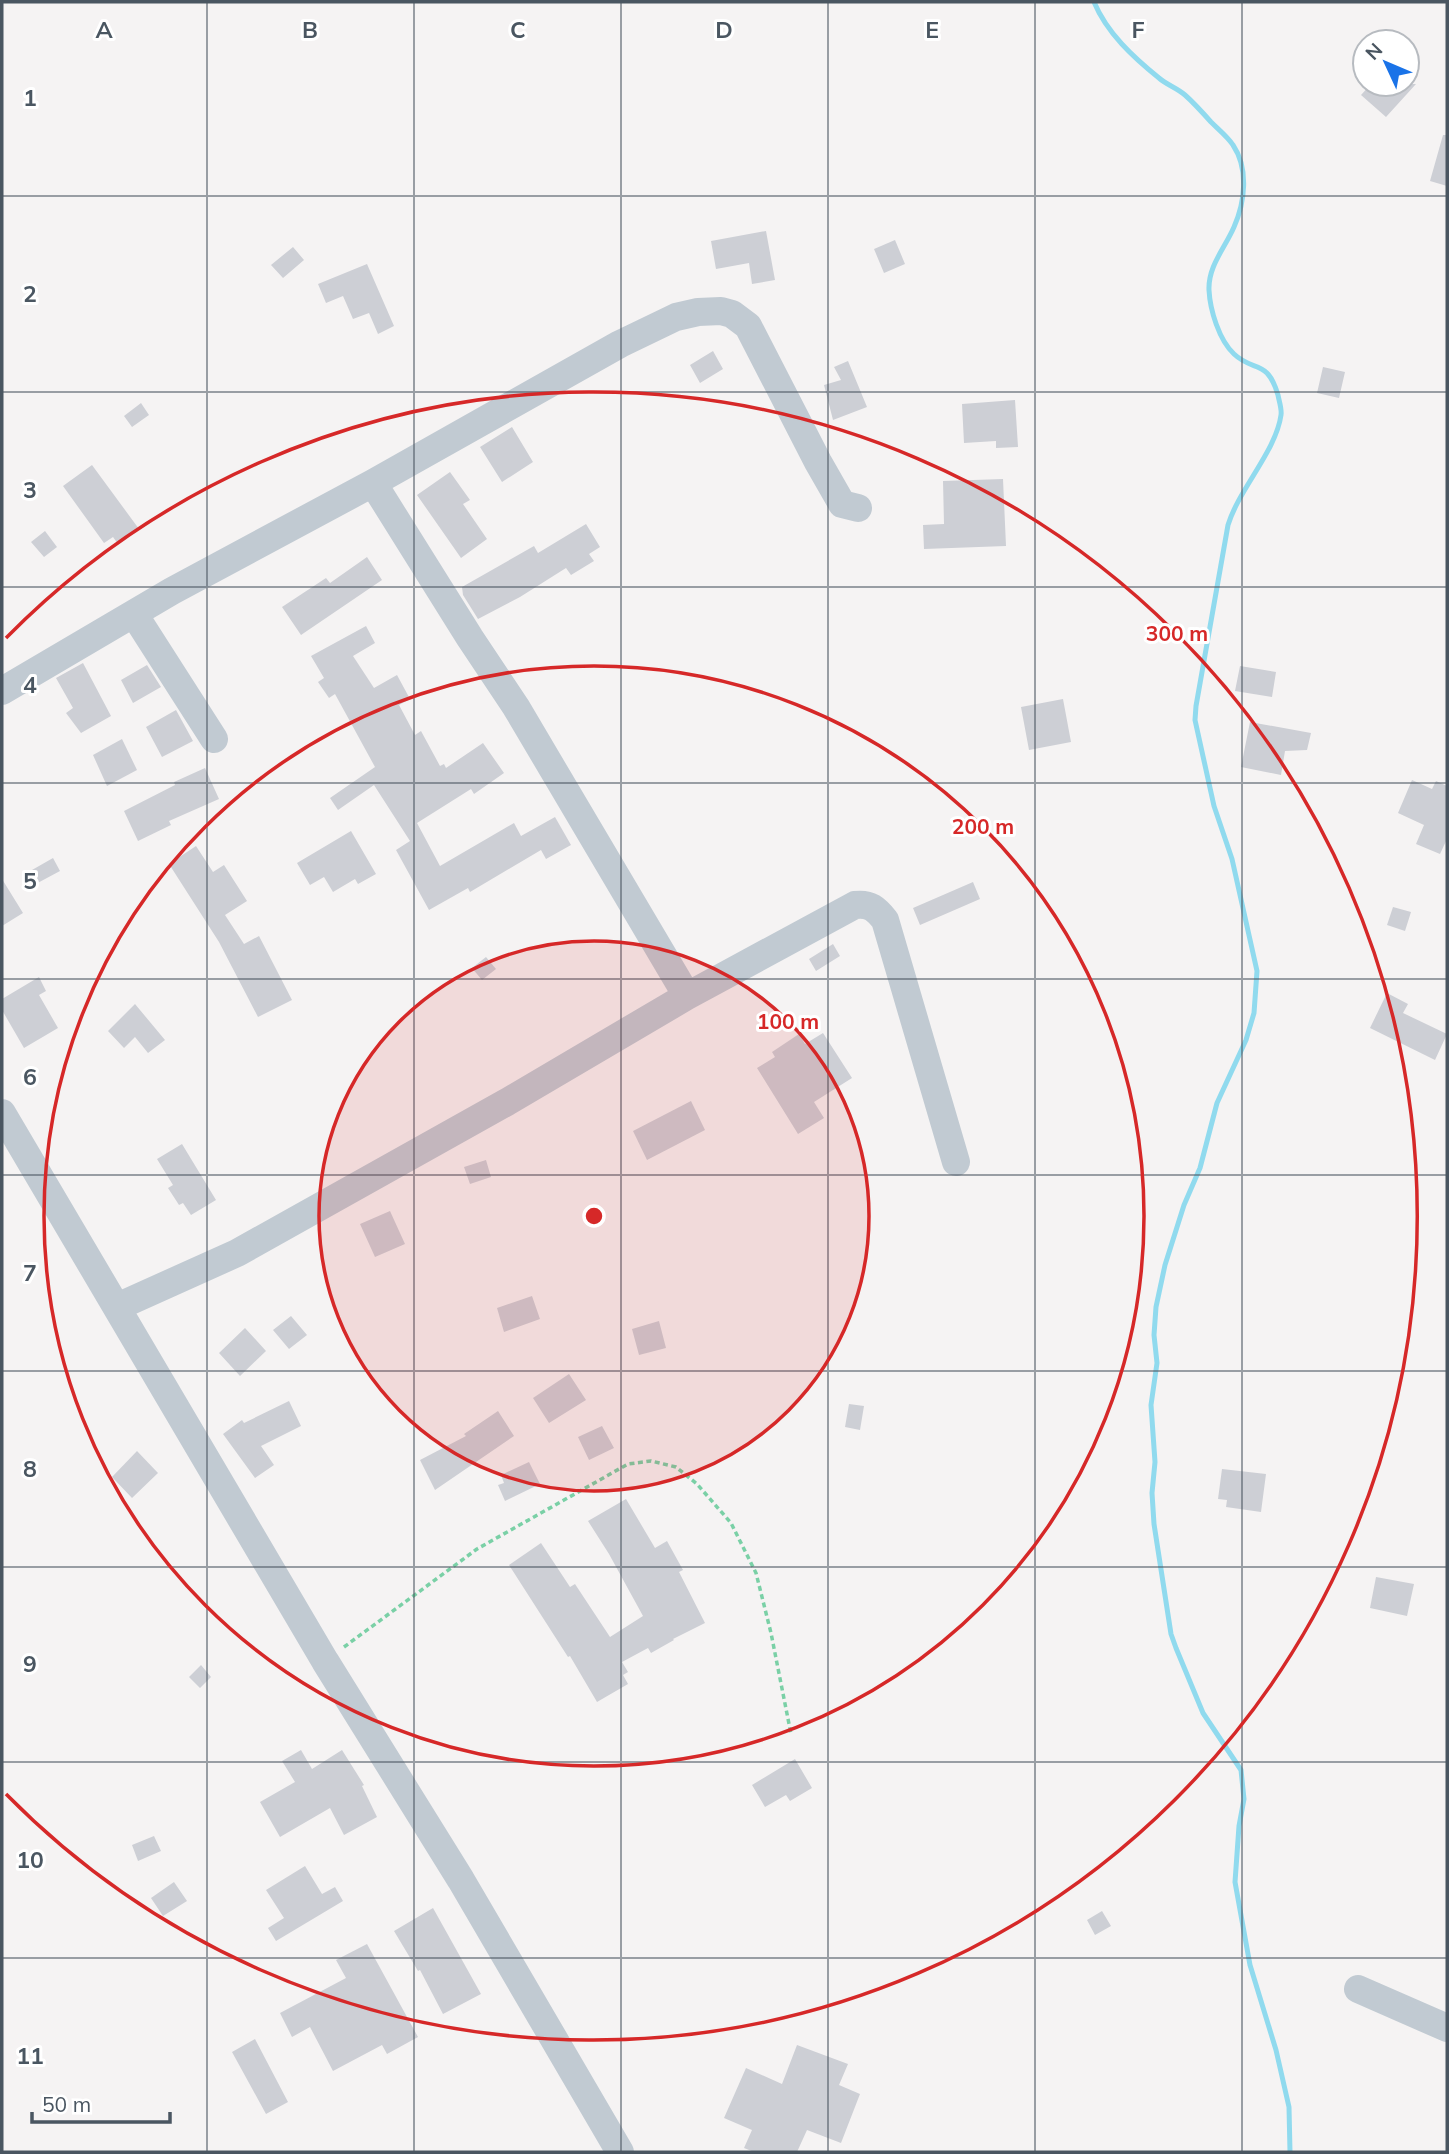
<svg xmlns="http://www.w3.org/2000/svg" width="1449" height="2154" viewBox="0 0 1449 2154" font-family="Mulish,sans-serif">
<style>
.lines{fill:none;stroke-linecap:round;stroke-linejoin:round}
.stream{stroke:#90daee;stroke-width:5}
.building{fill:#cdcfd5}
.path{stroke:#7ad0a6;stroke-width:3.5;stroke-dasharray:5 3.5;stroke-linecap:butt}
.minor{stroke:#c1cad2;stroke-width:28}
.grid{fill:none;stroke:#4a5661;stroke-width:2;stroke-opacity:0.55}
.ring{fill:none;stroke:#d62828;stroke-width:3.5}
.grid-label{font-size:23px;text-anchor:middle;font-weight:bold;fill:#4a5661;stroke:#fff;stroke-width:6;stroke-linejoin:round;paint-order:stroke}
.centre{fill:#d62828;stroke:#fff;stroke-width:3.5}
.ring-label{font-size:21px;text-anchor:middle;font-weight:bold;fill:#d62828;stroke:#fff;stroke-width:6;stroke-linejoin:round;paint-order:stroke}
</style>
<rect width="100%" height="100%" fill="#f5f3f3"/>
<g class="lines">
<path class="stream" d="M1094,2C1107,33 1133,57 1159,78C1167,85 1177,88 1185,95C1194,103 1203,113 1211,122C1218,129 1228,137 1233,145C1249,169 1245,202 1234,227C1225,248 1208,266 1209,290C1210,310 1219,340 1234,354C1254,373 1267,358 1278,395C1279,401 1282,409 1281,415C1276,451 1239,489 1228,525L1196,706L1195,720L1214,806L1232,859L1257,971L1254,1013L1246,1040L1217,1103L1200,1168L1184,1205L1165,1265L1156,1307L1154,1335L1157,1363L1151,1405L1155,1462L1152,1493L1154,1524L1171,1634L1176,1648L1203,1713L1241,1770L1244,1799L1239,1826L1235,1882L1250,1965L1276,2050L1289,2107L1290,2152"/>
</g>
<path class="building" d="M1371,84H1416L1386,117L1361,95Z
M1443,135H1447V186L1430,181Z
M766,231L775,280L752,284L749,263L716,269L711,241Z
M895,240L905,264L884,273L874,249Z
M293,247L304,260L283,278L271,265Z
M367,264L394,326L378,334L369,313L353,319L343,296L326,303L318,284Z
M713,351L723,369L700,383L690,365Z
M848,361L867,407L833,420L824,385L841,380L834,367Z
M1323,367L1345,372L1339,398L1317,393Z
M1015,400L1018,447L996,448V441L964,443L962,404Z
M141,403L149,415L132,427L124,416Z
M512,427L533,462L502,482L480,447Z
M92,465L139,529L118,544L113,537L104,543L63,486Z
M450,472L470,500L463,504L487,539L461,558L417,495Z
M1003,479L1006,546L924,549L923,525L944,524L943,481Z
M586,524L600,547L589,554L594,561L571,575L566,568L520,597L478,619L463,595L462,587L534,546L538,553Z
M45,531L57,547L44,557L31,542Z
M367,557L382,580L301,635L282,607L326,578L330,583Z
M366,626L375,643L353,656L374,688L397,675L410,699L399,705L415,735L421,731L440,766L444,764L446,768L483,743L504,773L474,794L471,789L417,823L440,866L514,823L521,836L555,817L571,845L546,859L541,850L470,892L468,888L429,910L396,850L410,841L374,785L338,810L330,798L375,767L335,694L329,698L318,682L324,678L311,656Z
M83,663L111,716L81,733L66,713L73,708L56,678Z
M147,665L161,687L133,703L121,680Z
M1240,666L1276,672L1272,697L1235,691Z
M1063,699L1071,742L1029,750L1021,707Z
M176,710L193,741L162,757L146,727Z
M1250,722L1311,733L1307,750L1285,751L1281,775L1241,767Z
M122,739L137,770L107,786L93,755Z
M205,768L219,799L169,821L171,825L138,841L124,811L175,785L174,782Z
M1412,780L1432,789L1436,781L1447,786V839L1440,854L1416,844L1424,825L1398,813Z
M351,831L376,874L358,884L355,879L333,892L324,877L310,885L297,863Z
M196,846L213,872L224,865L247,901L225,915L244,944L259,936L292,1000L258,1017L219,942L169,864Z
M53,858L60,871L32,886L25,874Z
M2,879L23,913L2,926Z
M973,882L980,899L920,925L913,908Z
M1393,907L1411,912L1405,931L1387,925Z
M833,944L840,956L816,971L809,959Z
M486,957L496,969L482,980L472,968Z
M39,977L46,991L39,995L58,1028L24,1048L2,1010V999Z
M1387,993L1408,1004L1403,1013L1447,1034L1435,1060L1370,1028Z
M135,1004L165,1040L148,1053L135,1037L124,1048L108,1031Z
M823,1033L852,1078L814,1102L824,1118L798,1134L757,1068L775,1057L772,1052L799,1034L805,1044Z
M691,1101L705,1130L647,1160L633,1131Z
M182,1144L216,1200L191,1215L183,1203L179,1205L168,1188L173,1185L157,1159Z
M486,1160L491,1177L470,1184L464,1167Z
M390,1211L405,1244L375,1257L360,1224Z
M532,1296L540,1319L504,1332L497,1308Z
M291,1316L307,1335L289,1349L273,1330Z
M659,1321L666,1348L639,1355L632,1329Z
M245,1328L266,1351L240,1376L219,1353Z
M569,1374L586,1400L549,1423L533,1398Z
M289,1401L301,1426L261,1446L274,1465L255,1478L223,1434L242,1420L244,1423Z
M849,1404L864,1406L860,1430L845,1427Z
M498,1411L514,1436L435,1490L420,1460L466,1436L464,1434Z
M602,1426L614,1448L589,1460L578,1437Z
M137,1451L158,1473L132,1498L112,1477Z
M529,1462L540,1484L505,1501L498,1485L504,1483L501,1475Z
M1222,1469L1266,1474L1261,1512L1226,1507L1227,1500L1218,1499Z
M626,1499L655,1548L667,1541L683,1570L679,1572L705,1623L673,1639L674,1640L651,1653L648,1648L622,1662L628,1672L623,1675L628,1684L597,1702L570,1656L568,1657L509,1565L541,1543L570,1587L575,1584L610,1637L643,1616L609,1554L588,1521Z
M1376,1577L1414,1584L1407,1616L1370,1608Z
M201,1665L211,1677L200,1688L189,1677Z
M301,1750L312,1769L342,1750L364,1785L362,1786L377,1817L344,1835L330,1808L280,1837L260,1802L295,1782L282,1761Z
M795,1759L812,1788L790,1801L786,1795L765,1807L752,1785Z
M154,1836L161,1851L138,1861L132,1845Z
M305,1866L322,1894L335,1887L343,1901L276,1941L268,1928L284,1918L266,1890Z
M174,1882L187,1901L163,1916L151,1898Z
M433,1908L481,1994L443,2014L420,1970L418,1971L394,1931Z
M1102,1911L1111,1926L1095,1935L1087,1920Z
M367,1944L418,2037L387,2054L382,2045L333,2071L310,2027L292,2037L280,2013L346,1978L336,1960Z
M255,2039L288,2102L266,2114L232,2052Z
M797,2045L848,2064L839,2085L860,2094L841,2143L807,2130L797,2152H754L744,2148L752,2130L724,2118L746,2068L782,2084Z"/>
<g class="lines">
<path class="path" d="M344,1647L477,1549L628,1464L651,1461L676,1467L697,1484L731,1523L756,1573L771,1633L791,1734"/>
<path class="minor" d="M373,483L470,638L516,707L687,996
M134,614L214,739
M2,691L172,591L373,483L620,344L676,317L698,312L721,311L732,314L748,326L818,462L842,504L858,508
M2,1113L325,1661L461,1880L620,2152
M117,1307L237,1253L507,1102L687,996L855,905C870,903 876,909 885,920L956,1162
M1358,1989L1447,2028"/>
</g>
<path class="grid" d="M207,2V2152M414,2V2152M621,2V2152M828,2V2152M1035,2V2152M1242,2V2152M2,196H1447M2,392H1447M2,587H1447M2,783H1447M2,979H1447M2,1175H1447M2,1371H1447M2,1567H1447M2,1762H1447M2,1958H1447"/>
<circle cx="594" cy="1216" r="275" fill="#d62828" fill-opacity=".12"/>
<g class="ring">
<circle cx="594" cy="1216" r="275"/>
<circle cx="594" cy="1216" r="550"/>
<path d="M6 638A824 824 0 1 1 6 1794"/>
</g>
<g class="grid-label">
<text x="104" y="38">A</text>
<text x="310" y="38">B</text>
<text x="518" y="38">C</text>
<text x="724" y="38">D</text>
<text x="932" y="38">E</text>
<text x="1138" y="38">F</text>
<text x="30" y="106">1</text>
<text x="30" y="302">2</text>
<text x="30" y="498">3</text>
<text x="30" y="693">4</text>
<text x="30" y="889">5</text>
<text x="30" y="1085">6</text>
<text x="30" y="1281">7</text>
<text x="30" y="1477">8</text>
<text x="30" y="1672">9</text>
<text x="30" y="1868">10</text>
<text x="30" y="2064">11</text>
</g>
<circle cx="594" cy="1216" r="10" class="centre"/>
<g class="ring-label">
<text x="1177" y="641">300 m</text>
<text x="983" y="834">200 m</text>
<text x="788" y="1029">100 m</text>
</g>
<rect width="1449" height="2154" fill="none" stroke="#4a5661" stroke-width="7"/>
<g transform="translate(1386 63) rotate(314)"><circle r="33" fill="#ffffff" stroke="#b7bbc0" stroke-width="2"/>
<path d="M0-5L12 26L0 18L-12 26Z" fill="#1a73e8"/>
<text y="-10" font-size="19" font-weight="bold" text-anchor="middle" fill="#4a5661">N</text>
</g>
<path d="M32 2112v10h138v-10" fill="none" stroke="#4a5661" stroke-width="3.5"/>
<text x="42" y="2112" font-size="21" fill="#4a5661" stroke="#ffffff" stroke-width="5" paint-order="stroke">50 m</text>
</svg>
